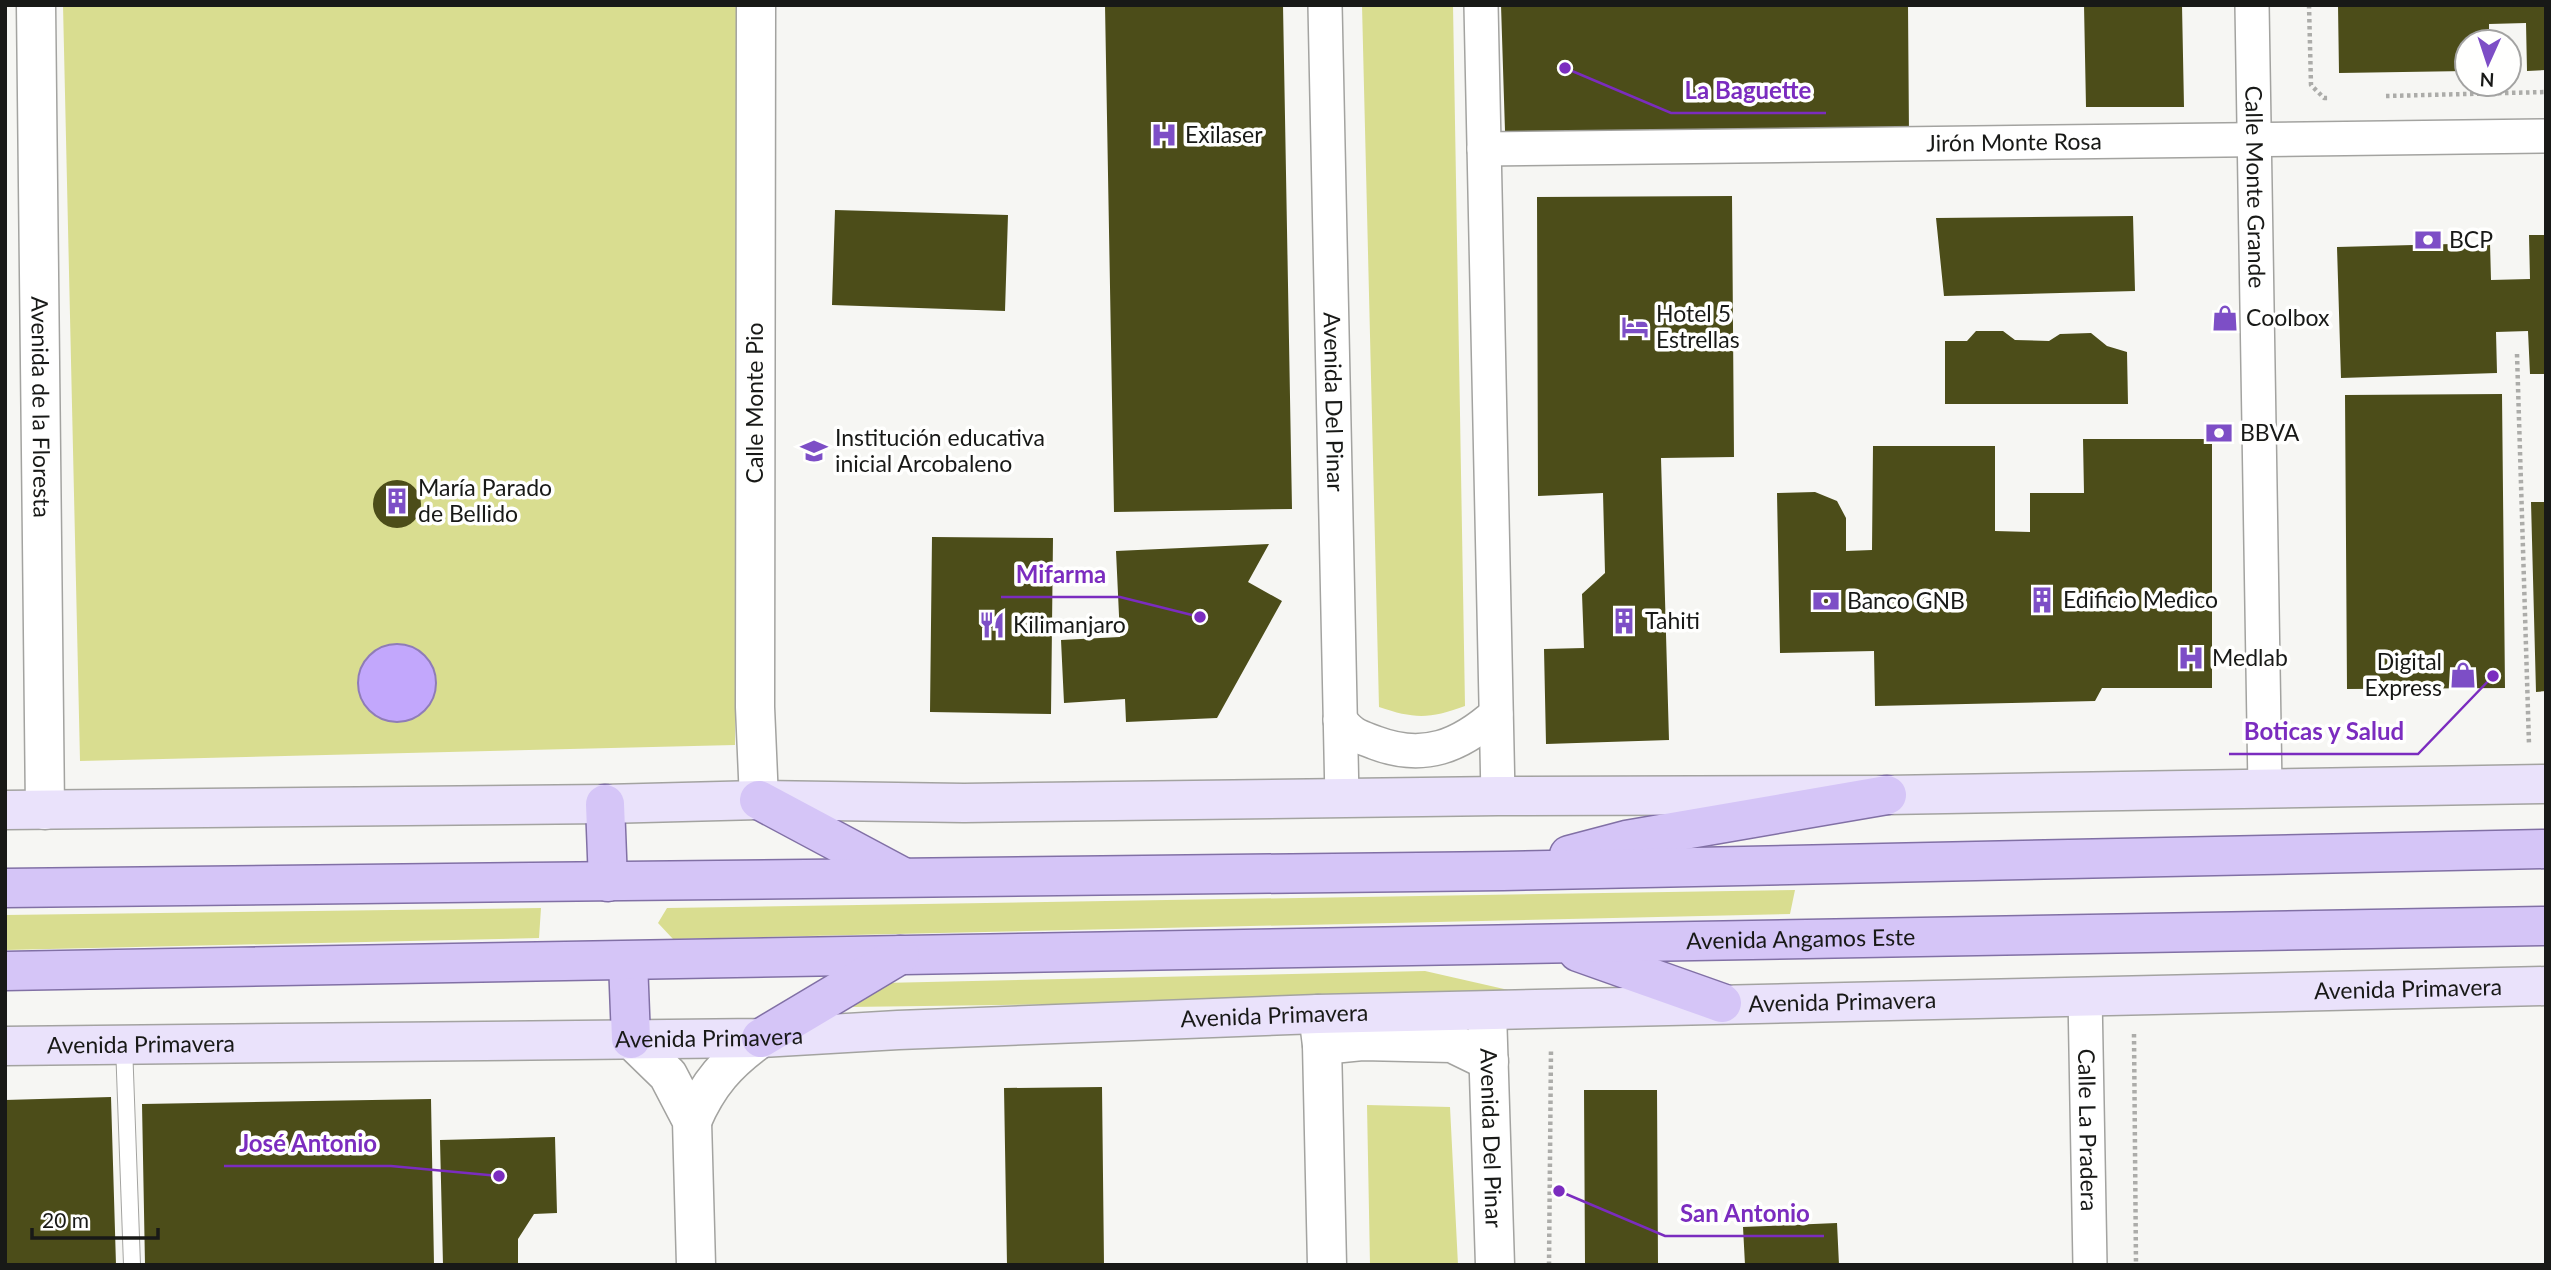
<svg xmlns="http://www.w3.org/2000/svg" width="2551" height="1270" viewBox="0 0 2551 1270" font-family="Lato,sans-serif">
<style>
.green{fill:#d9dd90}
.water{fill:#c2a7fc;stroke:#8f7cb7;stroke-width:2}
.building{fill:#4c4d19}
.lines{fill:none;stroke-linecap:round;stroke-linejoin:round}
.service-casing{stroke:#a3a3a0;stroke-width:18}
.minor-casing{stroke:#a3a3a0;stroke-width:36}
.tertiary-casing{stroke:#a3a3a0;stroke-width:41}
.secondary-casing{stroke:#a3a3a0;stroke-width:41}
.primary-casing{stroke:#8170a5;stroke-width:41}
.path{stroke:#acaca9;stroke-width:4.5;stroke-dasharray:3.5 3.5;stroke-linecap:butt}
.service{stroke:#fff;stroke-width:16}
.minor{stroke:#fff;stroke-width:33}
.tertiary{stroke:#fff;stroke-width:38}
.secondary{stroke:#eae2fb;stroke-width:38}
.primary{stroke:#d5c5f7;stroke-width:38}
.labels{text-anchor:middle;stroke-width:7;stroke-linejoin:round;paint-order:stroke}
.poi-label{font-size:23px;fill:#181917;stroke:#fffffe;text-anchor:start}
.street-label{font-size:23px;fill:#181917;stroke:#fffffe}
.leader{fill:none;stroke:#7b2cbf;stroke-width:2.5}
.callout-dot{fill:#7b2cbf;stroke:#fffffe;stroke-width:2.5}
.callout-label{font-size:24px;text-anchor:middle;font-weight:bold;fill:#7b2cbf;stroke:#fffffe;stroke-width:7;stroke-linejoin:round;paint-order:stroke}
</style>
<rect width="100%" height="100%" fill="#f6f6f3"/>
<path class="green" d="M63,5H744L735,745L80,761Z
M1362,5H1453L1465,706C1430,719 1414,719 1379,707Z
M1795,890L1790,914L673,939L658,923L667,908Z
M541,908L539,938L5,950V915Z
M1425,971L1544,998L849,1007L882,983Z
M1367,1105L1450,1107L1458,1265H1370Z"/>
<path class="water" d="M358 683a39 39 0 1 1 78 0a39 39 0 1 1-78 0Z"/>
<path class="building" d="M1105,5H1283L1292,509L1114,512Z
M1501,5H1908L1909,136L1505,131Z
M2084,5H2182L2184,107H2086Z
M2338,5H2546V70L2527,71L2526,23L2489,24V42H2467V71L2339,73Z
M1732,196L1734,457L1661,458L1669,740L1546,744L1544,649L1584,648L1582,594L1605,573L1603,493L1538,496L1537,197Z
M835,210L1008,215L1005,311L832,305Z
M2133,216L2135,291L1944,296L1936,218Z
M2529,235H2546V374H2530L2528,331L2496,332L2497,373L2341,378L2337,247L2490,243L2491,280L2530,279Z
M1976,331H2003L2015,340L2049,341L2060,334L2091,333L2107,346L2127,352L2128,404H1945V341H1967Z
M2502,394L2505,688L2347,689L2345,395Z
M2083,439H2212V688H2102L2095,701L1875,706L1874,651L1780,653L1777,493L1815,492L1837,501L1846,518V551L1872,550L1873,446H1995V531L2030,532V493H2084Z
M373 504a24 24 0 1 1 48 0a24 24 0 1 1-48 0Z
M2531,502H2546V691L2536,692Z
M932,537L1053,538L1051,714L930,712Z
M1269,544L1248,582L1282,601L1217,718L1126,722L1125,699L1064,703L1061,640L1120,637L1116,551Z
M1102,1087L1104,1265H1007L1004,1088Z
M1584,1090H1657L1658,1265H1585Z
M111,1097L116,1265H5V1100Z
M431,1099L434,1265H145L142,1104Z
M555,1137L557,1213L534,1214L518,1239V1265H443L440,1140Z
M1837,1223L1839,1265H1745L1743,1227Z"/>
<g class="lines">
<g class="service-casing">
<path id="service" d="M124,1045L132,1265"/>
</g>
<g class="minor-casing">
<g id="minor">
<path id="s1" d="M1325,5L1342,799"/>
<path d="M1481,5L1498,796"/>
<path id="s2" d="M2252,5L2265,788"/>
<path id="s3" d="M1484,149L2546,136"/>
<path d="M1340,720C1353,736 1358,736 1376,743C1424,761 1460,746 1496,714"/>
<path id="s4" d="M2085,995L2090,1265"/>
</g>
</g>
<g class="tertiary-casing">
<g id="tertiary">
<path id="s5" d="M36,5L45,810"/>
<path d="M756,5L755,707L759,800"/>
<path id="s6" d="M1487,1012L1495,1265"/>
<path d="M1318,1014L1322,1045L1327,1265"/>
<path d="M631,1039L668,1075L692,1121L696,1265"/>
<path d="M1322,1045L1362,1041L1452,1043L1489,1061"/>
<path d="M692,1121C708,1084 727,1062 761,1038"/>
</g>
</g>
<g class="secondary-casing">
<g id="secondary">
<path d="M5,810L605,804L759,800L964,803L1498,796L1887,795L2546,784"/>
<path id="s7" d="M5,1046L761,1038L898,1030L1318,1014L2546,986"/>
</g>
</g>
<g class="primary-casing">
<g id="primary">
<path d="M759,800L903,877"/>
<path d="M605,804L608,882"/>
<path d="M1569,855L1626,840L1887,795"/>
<path d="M5,888L1503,871L2546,849"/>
<path d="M1578,952L1722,1003"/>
<path d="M628,961L631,1039"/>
<path id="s8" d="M5,971L2546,926"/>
<path d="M761,1038L900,955"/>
</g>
</g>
<path class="path" d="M2309,5L2311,85L2324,98H2328
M2386,96L2546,92
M2517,354L2529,744
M2134,1034L2136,1265
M1549,1265L1551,1049"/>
<use href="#service" class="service"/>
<use href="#minor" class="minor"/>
<use href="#tertiary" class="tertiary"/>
<use href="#secondary" class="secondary"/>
<use href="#primary" class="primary"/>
</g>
<defs>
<g id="hospital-bare" transform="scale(2.1)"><path d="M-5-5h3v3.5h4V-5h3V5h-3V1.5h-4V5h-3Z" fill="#7d4ec6" stroke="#fffffe" stroke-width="2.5" paint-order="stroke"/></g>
<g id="bank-bare" transform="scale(2.1)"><path d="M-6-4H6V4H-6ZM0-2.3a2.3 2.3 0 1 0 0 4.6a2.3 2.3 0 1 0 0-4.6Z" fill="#7d4ec6" stroke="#fffffe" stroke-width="2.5" paint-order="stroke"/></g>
<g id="shop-bare" transform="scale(2.1)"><path d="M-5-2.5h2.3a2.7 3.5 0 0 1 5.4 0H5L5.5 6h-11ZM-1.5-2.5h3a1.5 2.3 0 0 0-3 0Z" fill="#7d4ec6" stroke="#fffffe" stroke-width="2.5" paint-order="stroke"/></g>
<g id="hotel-bare" transform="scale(2.1)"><path d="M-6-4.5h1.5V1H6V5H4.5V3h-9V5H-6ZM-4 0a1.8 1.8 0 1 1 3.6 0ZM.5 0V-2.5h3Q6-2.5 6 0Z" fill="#7d4ec6" stroke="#fffffe" stroke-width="2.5" paint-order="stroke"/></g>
<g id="school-bare" transform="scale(2.1)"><path d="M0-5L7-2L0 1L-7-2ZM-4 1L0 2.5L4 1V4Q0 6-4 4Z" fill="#7d4ec6" stroke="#fffffe" stroke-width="2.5" paint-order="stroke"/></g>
<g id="building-bare" transform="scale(2.1)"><path d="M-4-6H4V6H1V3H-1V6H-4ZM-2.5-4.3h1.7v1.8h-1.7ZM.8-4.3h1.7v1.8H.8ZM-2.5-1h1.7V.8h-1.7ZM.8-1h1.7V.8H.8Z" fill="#7d4ec6" stroke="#fffffe" stroke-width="2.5" paint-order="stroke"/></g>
<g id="restaurant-bare" transform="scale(2.1)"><path d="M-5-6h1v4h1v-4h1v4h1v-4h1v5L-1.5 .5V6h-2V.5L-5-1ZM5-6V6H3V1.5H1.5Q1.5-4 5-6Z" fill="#7d4ec6" stroke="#fffffe" stroke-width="2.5" paint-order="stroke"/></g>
</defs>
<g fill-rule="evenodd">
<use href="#hospital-bare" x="1164" y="135"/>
<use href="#bank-bare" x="2428" y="240"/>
<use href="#shop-bare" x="2225" y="318"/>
<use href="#hotel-bare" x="1635" y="327"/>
<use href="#bank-bare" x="2219" y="433"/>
<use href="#school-bare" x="814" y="451"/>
<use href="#building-bare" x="397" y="501"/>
<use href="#building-bare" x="2042" y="600"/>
<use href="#bank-bare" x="1826" y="601"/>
<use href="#building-bare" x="1624" y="621"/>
<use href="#restaurant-bare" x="992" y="625"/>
<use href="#hospital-bare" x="2191" y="658"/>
<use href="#shop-bare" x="2463" y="675"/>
</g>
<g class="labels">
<g class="poi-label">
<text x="1185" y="143">Exilaser</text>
<text x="2449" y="248">BCP</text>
<text x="1656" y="322">Hotel 5<tspan x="1656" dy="26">Estrellas</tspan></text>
<text x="2246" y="326">Coolbox</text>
<text x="2240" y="441">BBVA</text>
<text x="835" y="446">Institución educativa<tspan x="835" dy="26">inicial Arcobaleno</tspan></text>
<text x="418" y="496">María Parado<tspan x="418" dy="26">de Bellido</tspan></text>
<text x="2063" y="608">Edificio Medico</text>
<text x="1847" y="609">Banco GNB</text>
<text x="1645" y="629">Tahiti</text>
<text x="1013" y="633">Kilimanjaro</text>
<text x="2212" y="666">Medlab</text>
<text x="2442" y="670" text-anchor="end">Digital<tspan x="2442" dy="26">Express</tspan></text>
</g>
<g class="street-label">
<text dy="8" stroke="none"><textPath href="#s3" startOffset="530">Jirón Monte Rosa</textPath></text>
<text dy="8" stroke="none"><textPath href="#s2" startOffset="182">Calle Monte Grande</textPath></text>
<text dy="8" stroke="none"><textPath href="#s1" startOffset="397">Avenida Del Pinar</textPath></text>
<text transform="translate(755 403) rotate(-90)" y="8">Calle Monte Pio</text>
<text dy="8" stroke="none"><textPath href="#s5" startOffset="402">Avenida de la Floresta</textPath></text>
<text dy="8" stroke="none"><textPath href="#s8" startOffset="1796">Avenida Angamos Este</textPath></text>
<text dy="8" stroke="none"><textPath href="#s7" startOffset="2404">Avenida Primavera</textPath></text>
<text dy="8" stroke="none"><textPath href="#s7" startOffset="1838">Avenida Primavera</textPath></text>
<text dy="8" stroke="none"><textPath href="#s7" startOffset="1270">Avenida Primavera</textPath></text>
<text dy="8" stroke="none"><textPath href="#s7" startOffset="704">Avenida Primavera</textPath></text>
<text dy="8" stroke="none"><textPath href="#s7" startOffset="136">Avenida Primavera</textPath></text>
<text dy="8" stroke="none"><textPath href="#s4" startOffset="135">Calle La Pradera</textPath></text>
<text dy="8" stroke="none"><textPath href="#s6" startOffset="126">Avenida Del Pinar</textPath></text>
</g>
</g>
<path class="leader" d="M1565 68L1671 113H1826M1200 617L1120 597H1001M2493 676L2418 754H2229M499 1176L391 1166H224M1559 1191L1665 1236H1824"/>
<g class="callout-dot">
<circle cx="1565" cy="68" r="7"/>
<circle cx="1200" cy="617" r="7"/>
<circle cx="2493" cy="676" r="7"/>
<circle cx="499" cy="1176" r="7"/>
<circle cx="1559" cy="1191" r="7"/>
</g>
<g class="callout-label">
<text x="1748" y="99">La Baguette</text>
<text x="1061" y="583">Mifarma</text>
<text x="2324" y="740">Boticas y Salud</text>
<text x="308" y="1152">José Antonio</text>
<text x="1745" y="1222">San Antonio</text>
</g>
<rect width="2551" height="1270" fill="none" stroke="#181917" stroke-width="14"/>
<g transform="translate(2488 63) rotate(183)"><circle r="33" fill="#fffffe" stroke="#a3a3a2" stroke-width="2"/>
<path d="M0-5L12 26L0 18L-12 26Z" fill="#7d4ec6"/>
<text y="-10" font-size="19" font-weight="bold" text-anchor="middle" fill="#181917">N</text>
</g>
<path d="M32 1228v10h126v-10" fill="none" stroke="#181917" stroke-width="3.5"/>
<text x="42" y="1228" font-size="21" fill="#181917" stroke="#fffffe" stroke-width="5" paint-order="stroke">20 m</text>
</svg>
